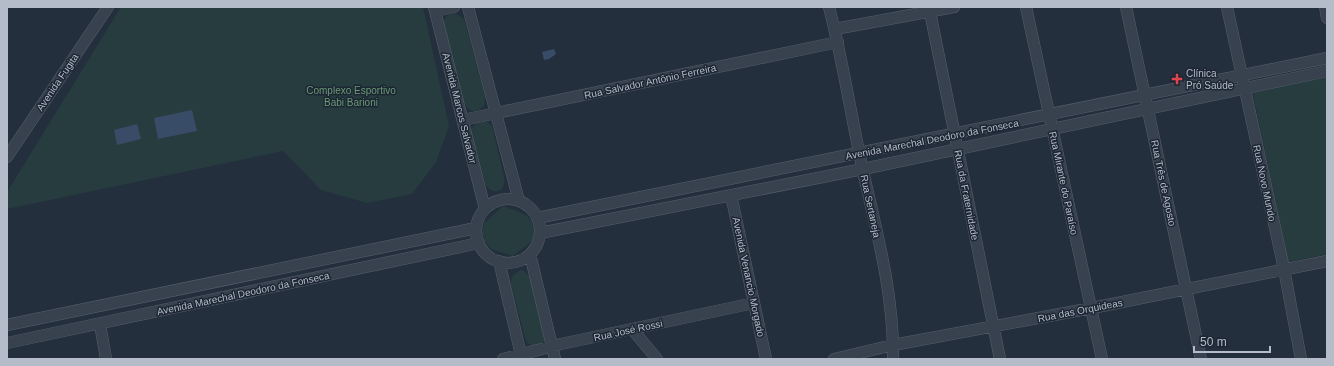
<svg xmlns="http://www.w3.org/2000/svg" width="1334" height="366" viewBox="0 0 1334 366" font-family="Helvetica,sans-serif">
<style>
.green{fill:#263c3f}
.water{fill:#394c67}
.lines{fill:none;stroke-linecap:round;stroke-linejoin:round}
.minor-casing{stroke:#565f6c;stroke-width:12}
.minor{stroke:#38414e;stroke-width:11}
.health-dot{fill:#e0444e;stroke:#1d2633;stroke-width:1.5}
.labels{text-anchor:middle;stroke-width:3;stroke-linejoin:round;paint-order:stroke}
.poi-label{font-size:10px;fill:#b4bcc9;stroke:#1d2633;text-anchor:start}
.street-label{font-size:10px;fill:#b4bcc9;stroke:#1d2633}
.park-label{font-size:10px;fill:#6b9a76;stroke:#1d2633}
</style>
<rect width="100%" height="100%" fill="#242f3e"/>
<path class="green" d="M121,7H423L449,126L436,162L412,194L367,203L321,190L283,151L7,209V192Z
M455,13L464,19L485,96L484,106C473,115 468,111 463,100L443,23C445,17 448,14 455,13Z
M1327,76V254L1288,262L1253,93Z
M482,121H486L492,126L504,177C506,191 496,196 486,186L472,138L471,129L478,122Z
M503,206C522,213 538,215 533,240L513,256L491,249L485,241L482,233L484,223Z
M521,270H523L530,277L545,340L540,346C534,347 531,346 526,341L511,284C511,276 514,273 521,270Z"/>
<path class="water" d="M554,49L556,54L549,59L544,60L542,52Z
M192,110L197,131L158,139L154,118Z
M137,124L141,139L117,145L114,130Z"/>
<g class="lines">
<g class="minor-casing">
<path id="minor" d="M434,7L485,209
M468,7L519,201
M829,7C843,61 851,116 863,171C877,233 894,295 893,359
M929,7L1000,359
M1026,7L1102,359
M1126,7L1201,359
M1227,7L1284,269L1301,359
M1325,7L1327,18
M435,11L454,7
M835,29L954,7
M463,120L838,42
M7,157L108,7
M731,195L766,359
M476 231a32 32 0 1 1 64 0a32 32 0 1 1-64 0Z
M537,218L1327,58
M540,233L863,169L1327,71
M530,254L555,359
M499,261L522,359
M100,324L106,359
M7,325L476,228
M632,329L657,359
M7,343L479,243
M503,359L561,344L754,303
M834,359L893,345L1092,308L1327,261"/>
</g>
<use href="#minor" class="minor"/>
</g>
<path class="health-dot" d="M1175 73h4v4h4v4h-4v4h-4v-4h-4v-4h4z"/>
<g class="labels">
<g class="poi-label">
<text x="1186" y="77">Clínica<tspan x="1186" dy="12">Pró Saúde</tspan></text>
</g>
<g class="street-label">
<text transform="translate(650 81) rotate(-12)" y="4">Rua Salvador Antônio Ferreira</text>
<text transform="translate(57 82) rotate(-56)" y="4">Avenida Fugita</text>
<text transform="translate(460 108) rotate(76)" y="4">Avenida Marcos Salvador</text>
<text transform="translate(932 139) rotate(-11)" y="4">Avenida Marechal Deodoro da Fonseca</text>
<text transform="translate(1064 183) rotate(78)" y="4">Rua Mirante do Paraíso</text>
<text transform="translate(1164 183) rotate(78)" y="4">Rua Três de Agosto</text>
<text transform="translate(1265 183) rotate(78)" y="4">Rua Novo Mundo</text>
<text transform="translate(967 195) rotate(79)" y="4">Rua da Fraternidade</text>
<text transform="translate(871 206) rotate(78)" y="4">Rua Sertaneja</text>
<text transform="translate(749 277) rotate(78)" y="4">Avenida Venancio Morgado</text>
<text transform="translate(243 293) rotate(-12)" y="4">Avenida Marechal Deodoro da Fonseca</text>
<text transform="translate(1080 310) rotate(-11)" y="4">Rua das Orquideas</text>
<text transform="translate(628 330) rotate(-12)" y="4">Rua José Rossi</text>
</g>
<g class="park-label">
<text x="351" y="94">Complexo Esportivo<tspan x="351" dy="12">Babi Barioni</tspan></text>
</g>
</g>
<rect width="1334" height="366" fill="none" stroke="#b4bcc9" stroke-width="16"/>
<path d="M1194 346v6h76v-6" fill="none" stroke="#b4bcc9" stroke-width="2"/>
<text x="1200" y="346" font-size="12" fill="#b4bcc9" stroke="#1d2633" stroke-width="3" paint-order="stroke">50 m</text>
</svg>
